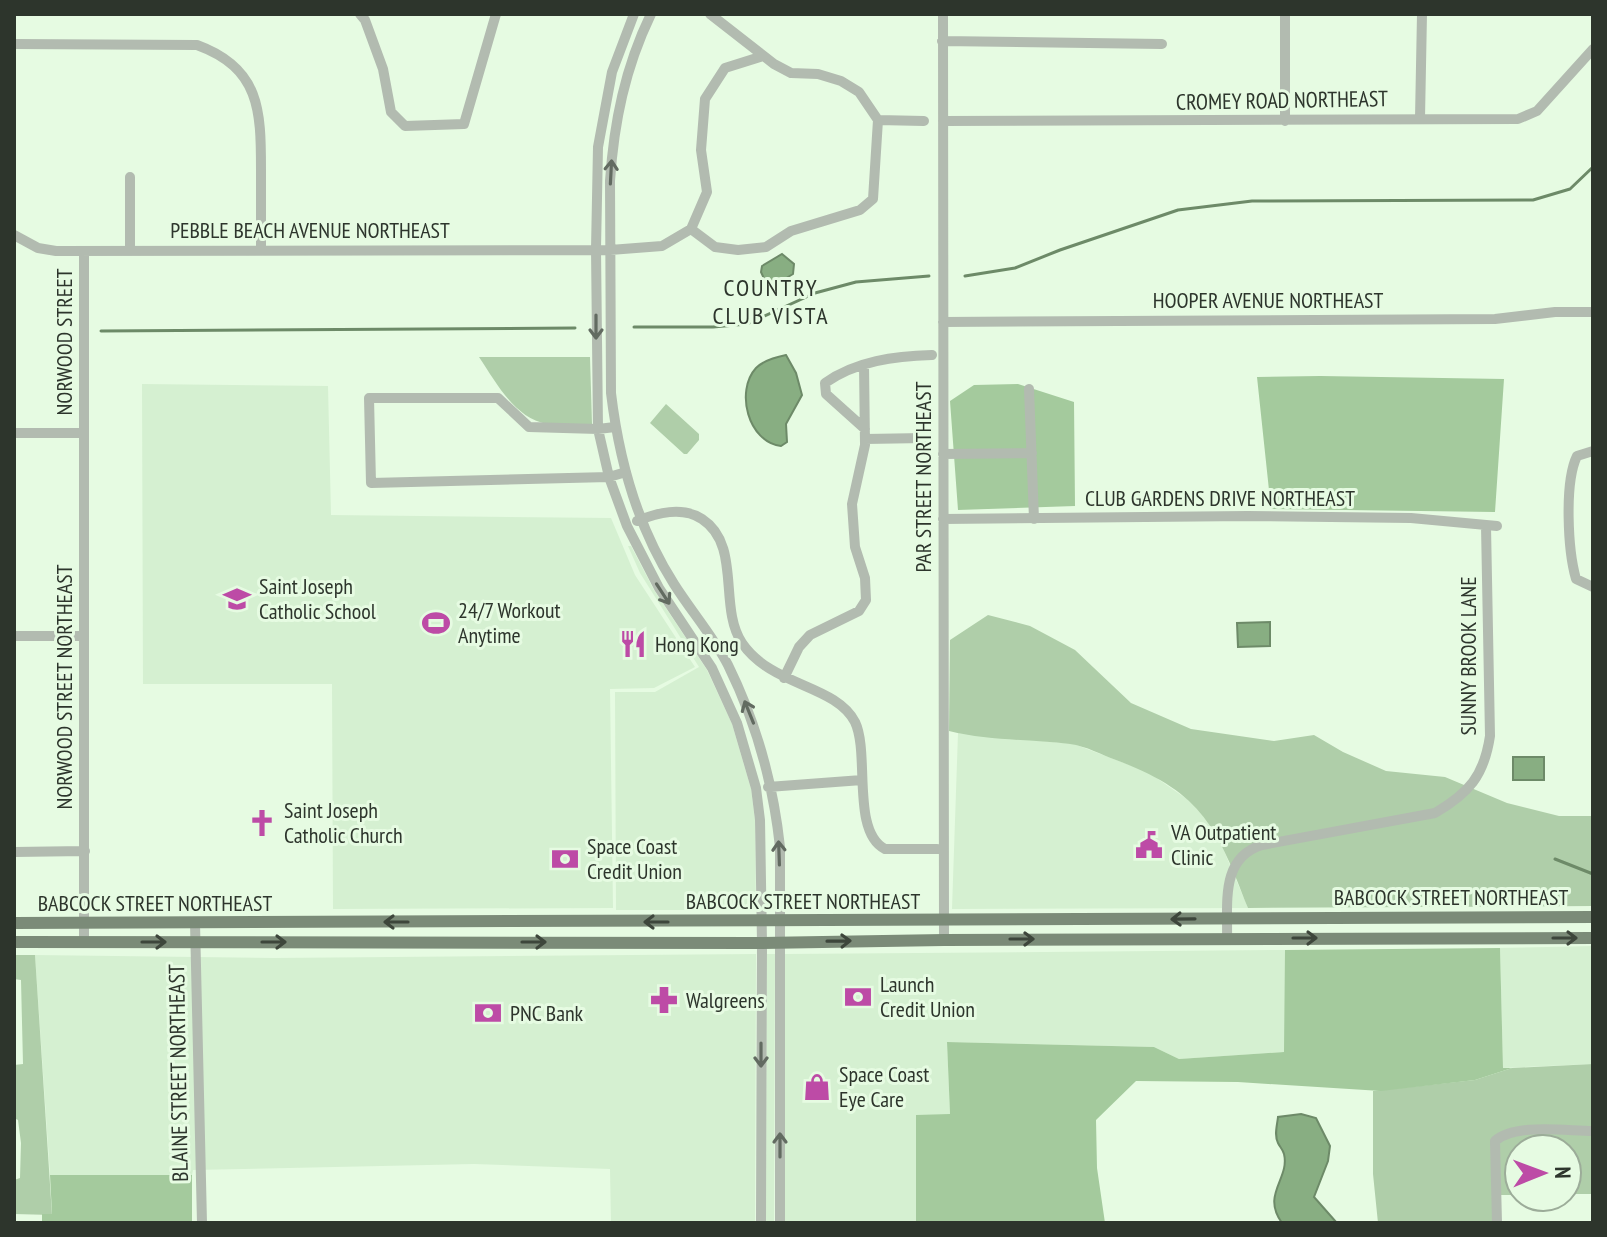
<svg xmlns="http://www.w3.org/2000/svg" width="1607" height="1237" viewBox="0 0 1607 1237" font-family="'PT Sans Narrow',sans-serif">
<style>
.built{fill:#d5f0d1}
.green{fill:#afcea9}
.forest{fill:#a4ca9d}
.water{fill:#88ae82;stroke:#6d8a68;stroke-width:2}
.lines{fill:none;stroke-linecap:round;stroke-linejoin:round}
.stream{stroke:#6d8a68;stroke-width:3}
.minor{stroke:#b2bbb0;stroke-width:10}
.major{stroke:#7b8b78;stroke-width:12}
.oneway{stroke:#626b61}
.oneway2{stroke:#3d463b}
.labels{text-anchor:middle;stroke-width:6;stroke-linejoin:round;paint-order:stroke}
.street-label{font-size:22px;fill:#2d352c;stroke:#e6fbe2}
.poi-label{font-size:22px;fill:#2d352c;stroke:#e6fbe2;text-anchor:start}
.neighbourhood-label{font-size:24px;letter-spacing:2px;fill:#2d352c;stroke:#e6fbe2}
</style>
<rect width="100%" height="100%" fill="#e6fbe2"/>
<path class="built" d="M142,384L328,386L331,515L611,518L635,575L695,667L654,688L610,689L613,908L333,909L332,684H143Z
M628,546H631L654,590L707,670L732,724L751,789L755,820L756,910H616L615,692H655L699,667L640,573Z
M958,733L1074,744L1148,772L1194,804L1214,827L1248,908L952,909Z
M1593,946V1064L1503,1068L1500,948Z
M1285,950V1052L1179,1059L1154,1047L947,1042L950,1115L916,1116V1223H785V954Z
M756,954L755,1223H611L610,1169L474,1164L193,1170L192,1175H50L35,955L274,958Z
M767,954H775L774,1223H766Z"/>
<path class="green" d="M479,357H590L592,424C578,424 561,427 547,424C514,418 496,382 479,357Z
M666,404L699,434V440L687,454H684L650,423Z
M988,615L1030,626L1075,650L1131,703L1191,729L1274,741L1314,735L1343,752L1386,771L1445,777L1507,803L1559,816H1593V906L1248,908C1217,827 1202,792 1116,760C1102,755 1086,746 1070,744C1030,739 989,741 949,731L950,640Z
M14,955H35L52,1215L14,1214V1180L20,1178L21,1143L18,1120L14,1118V1065L23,1064L21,980L14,979Z
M1593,1064V1194H1567V1149H1519V1195H1500V1223H1378L1373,1174V1091L1475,1080L1512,1068Z"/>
<path class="forest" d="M1320,376L1504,379L1495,512L1271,509L1257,377Z
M1018,384L1074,402L1075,506L958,510L950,401L974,385Z
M1500,948L1503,1068H1512L1475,1080L1381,1091L1238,1082L1136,1081L1096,1120L1097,1168L1105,1223H916V1115L950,1114L947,1042L1154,1047L1179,1059L1284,1052L1285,950Z
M50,1175H192V1223H42V1214H52Z"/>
<path class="water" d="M782,254L794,264L793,274L778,283H766L761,272L762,266Z
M786,355L796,373L802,395L786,424L787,442L781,446C748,442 735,391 756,368C763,361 776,357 786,355Z
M1270,622V646L1238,647L1237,623Z
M1513,757H1544V780H1513Z
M1301,1114L1316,1118L1330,1146L1328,1161L1314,1197L1337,1223H1282C1261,1194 1290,1179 1284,1154C1283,1150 1280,1147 1278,1143C1274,1135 1277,1126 1278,1117Z"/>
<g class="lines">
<path class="stream" d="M965,276L1015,268L1060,250L1178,210L1252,201L1533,200L1570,189L1593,167
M634,327H713L747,324L815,293L856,282L929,276
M101,331L575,328
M1555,859L1593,874"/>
<path class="minor" d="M360,14L365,20L383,69L391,112L405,126L464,124L496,14
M634,14L612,72L598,147L596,249L598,429L609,477L627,526L659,588L712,668L737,723L756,788L760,820L762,943L761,1223
M651,14C625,68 614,122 610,181L611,393C619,460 637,526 674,584C691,611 713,636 728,665C757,724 773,782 780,847V1223
M943,14L944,940
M942,41L1162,44
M14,44L197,45C260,68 261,110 261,170C261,197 261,224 261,250
M1420,118L1422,14
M878,120L924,121
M943,121L1518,119L1537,111L1593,49
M1285,121V14
M691,229L715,247L738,250L766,247L791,231L860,210L873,199L878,120L859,92L841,81L818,74L791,73L774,64L710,14
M14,235L38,248L56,251L610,250L662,246L691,229L707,192L701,150L705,99L725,68L763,56
M130,251V177
M943,322L1495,319L1555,312H1593
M1029,389L1034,519
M615,427L598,429L529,427L498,398H369L371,483L609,477L626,472
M865,429L826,394L825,383C856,361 895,356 932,355
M14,433H84
M865,439L925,438
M1593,451L1577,456C1564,483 1568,551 1576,579L1593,587
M943,454L1032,453
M943,519L1248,516L1411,518L1497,526
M637,521C657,513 682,506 702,519C742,545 718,607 742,643C772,687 835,684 855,722C870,753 851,832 885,849H937
M14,636H84
M784,678L799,647L810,635L859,611L866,600L865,578L855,547L852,504L865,445L864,365
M768,787L862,780
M14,852L85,851
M195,923L202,1223
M1227,939C1228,903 1220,858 1262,845L1435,813C1469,793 1484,776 1490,736L1486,526
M84,942V251
M1497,1223L1495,1141C1515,1123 1566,1131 1593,1131"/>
<path class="major" d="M14,923L1593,917
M14,942L762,943L944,940L1593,938"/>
</g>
<defs><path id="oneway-shaft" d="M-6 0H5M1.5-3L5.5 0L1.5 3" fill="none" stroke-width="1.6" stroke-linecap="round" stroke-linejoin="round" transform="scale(2)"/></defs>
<g class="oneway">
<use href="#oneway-shaft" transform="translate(611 172) rotate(-87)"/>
<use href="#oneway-shaft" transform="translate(596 327) rotate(90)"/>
<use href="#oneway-shaft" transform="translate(663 594) rotate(57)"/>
<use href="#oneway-shaft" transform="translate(749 712) rotate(-112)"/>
<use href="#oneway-shaft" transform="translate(779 853) rotate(-92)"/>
<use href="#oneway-shaft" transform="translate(761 1055) rotate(90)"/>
<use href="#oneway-shaft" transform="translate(780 1145) rotate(-90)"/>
</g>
<g class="oneway2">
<use href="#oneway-shaft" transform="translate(1183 919) rotate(179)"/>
<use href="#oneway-shaft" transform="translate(396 922) rotate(180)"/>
<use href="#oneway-shaft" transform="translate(656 922) rotate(180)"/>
<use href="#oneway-shaft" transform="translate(1305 938)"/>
<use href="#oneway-shaft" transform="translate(1565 938)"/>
<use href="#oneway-shaft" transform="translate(1022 939)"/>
<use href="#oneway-shaft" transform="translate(839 941) rotate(-1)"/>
<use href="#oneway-shaft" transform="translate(154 942)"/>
<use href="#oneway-shaft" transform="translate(274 942)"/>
<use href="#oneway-shaft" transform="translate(534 942)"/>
</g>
<defs>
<g id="school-bare" transform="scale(2.16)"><path d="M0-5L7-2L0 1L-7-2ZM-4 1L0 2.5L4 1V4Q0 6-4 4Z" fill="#bd4ba6" stroke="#e6fbe2" stroke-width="2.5" paint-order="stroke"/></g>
<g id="stadium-bare" transform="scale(2.16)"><path d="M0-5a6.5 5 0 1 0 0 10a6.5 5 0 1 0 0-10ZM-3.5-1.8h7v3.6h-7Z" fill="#bd4ba6" stroke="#e6fbe2" stroke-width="2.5" paint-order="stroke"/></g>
<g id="restaurant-bare" transform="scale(2.16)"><path d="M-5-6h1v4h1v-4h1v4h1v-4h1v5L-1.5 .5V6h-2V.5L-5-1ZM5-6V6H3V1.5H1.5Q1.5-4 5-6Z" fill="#bd4ba6" stroke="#e6fbe2" stroke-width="2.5" paint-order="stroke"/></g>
<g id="church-bare" transform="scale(2.16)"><path d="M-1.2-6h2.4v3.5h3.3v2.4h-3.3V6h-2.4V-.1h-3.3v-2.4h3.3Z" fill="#bd4ba6" stroke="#e6fbe2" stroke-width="2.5" paint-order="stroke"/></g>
<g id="civic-bare" transform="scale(2.16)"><path d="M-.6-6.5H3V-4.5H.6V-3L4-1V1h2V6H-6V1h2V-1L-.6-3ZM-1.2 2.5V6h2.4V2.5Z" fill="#bd4ba6" stroke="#e6fbe2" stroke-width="2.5" paint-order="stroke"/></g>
<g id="bank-bare" transform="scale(2.16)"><path d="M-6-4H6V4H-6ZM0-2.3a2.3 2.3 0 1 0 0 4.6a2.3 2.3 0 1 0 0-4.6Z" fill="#bd4ba6" stroke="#e6fbe2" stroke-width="2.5" paint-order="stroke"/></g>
<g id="pharmacy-bare" transform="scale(2.16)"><path d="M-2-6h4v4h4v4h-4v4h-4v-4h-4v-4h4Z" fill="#bd4ba6" stroke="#e6fbe2" stroke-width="2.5" paint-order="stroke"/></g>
<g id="shop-bare" transform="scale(2.16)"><path d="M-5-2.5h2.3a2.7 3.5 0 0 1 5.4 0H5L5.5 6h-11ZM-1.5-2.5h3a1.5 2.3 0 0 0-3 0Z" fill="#bd4ba6" stroke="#e6fbe2" stroke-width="2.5" paint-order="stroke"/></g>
</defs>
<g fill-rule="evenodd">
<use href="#school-bare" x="237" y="599"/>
<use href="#stadium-bare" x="436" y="623"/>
<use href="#restaurant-bare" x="633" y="644"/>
<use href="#church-bare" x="262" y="823"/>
<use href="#civic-bare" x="1149" y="845"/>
<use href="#bank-bare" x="565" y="859"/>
<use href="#bank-bare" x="858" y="997"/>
<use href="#pharmacy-bare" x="664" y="1000"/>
<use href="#bank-bare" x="488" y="1013"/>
<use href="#shop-bare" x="817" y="1087"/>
</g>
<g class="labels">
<g class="street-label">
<text transform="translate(1282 100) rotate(-1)" y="8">CROMEY ROAD NORTHEAST</text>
<text x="310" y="238">PEBBLE BEACH AVENUE NORTHEAST</text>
<text x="1268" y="308">HOOPER AVENUE NORTHEAST</text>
<text transform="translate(64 342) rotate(-90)" y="8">NORWOOD STREET</text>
<text transform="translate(923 477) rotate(-90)" y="8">PAR STREET NORTHEAST</text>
<text x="1220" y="506">CLUB GARDENS DRIVE NORTHEAST</text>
<text transform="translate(1468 656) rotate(-90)" y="8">SUNNY BROOK LANE</text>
<text transform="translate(64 687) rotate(-90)" y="8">NORWOOD STREET NORTHEAST</text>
<text x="1451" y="905">BABCOCK STREET NORTHEAST</text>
<text x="803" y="909">BABCOCK STREET NORTHEAST</text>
<text x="155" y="911">BABCOCK STREET NORTHEAST</text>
<text transform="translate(178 1073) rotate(-91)" y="8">BLAINE STREET NORTHEAST</text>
</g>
<g class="poi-label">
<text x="259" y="594">Saint Joseph<tspan x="259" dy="25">Catholic School</tspan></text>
<text x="458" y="618">24/7 Workout<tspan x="458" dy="25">Anytime</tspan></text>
<text x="655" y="652">Hong Kong</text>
<text x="284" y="818">Saint Joseph<tspan x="284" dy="25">Catholic Church</tspan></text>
<text x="1171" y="840">VA Outpatient<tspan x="1171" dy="25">Clinic</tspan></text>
<text x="587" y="854">Space Coast<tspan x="587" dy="25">Credit Union</tspan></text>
<text x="880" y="992">Launch<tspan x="880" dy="25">Credit Union</tspan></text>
<text x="686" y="1008">Walgreens</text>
<text x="510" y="1021">PNC Bank</text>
<text x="839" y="1082">Space Coast<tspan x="839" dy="25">Eye Care</tspan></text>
</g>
<g class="neighbourhood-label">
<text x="771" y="296">COUNTRY<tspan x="771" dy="28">CLUB VISTA</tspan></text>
</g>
</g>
<rect width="1607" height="1237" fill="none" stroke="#2d352c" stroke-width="32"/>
<g transform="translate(1543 1173) rotate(89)"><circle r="38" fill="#e6fbe2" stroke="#9cac99" stroke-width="2"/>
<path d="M0-6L14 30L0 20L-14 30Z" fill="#bd4ba6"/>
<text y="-12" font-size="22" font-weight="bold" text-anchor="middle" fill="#2d352c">N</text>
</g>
</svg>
